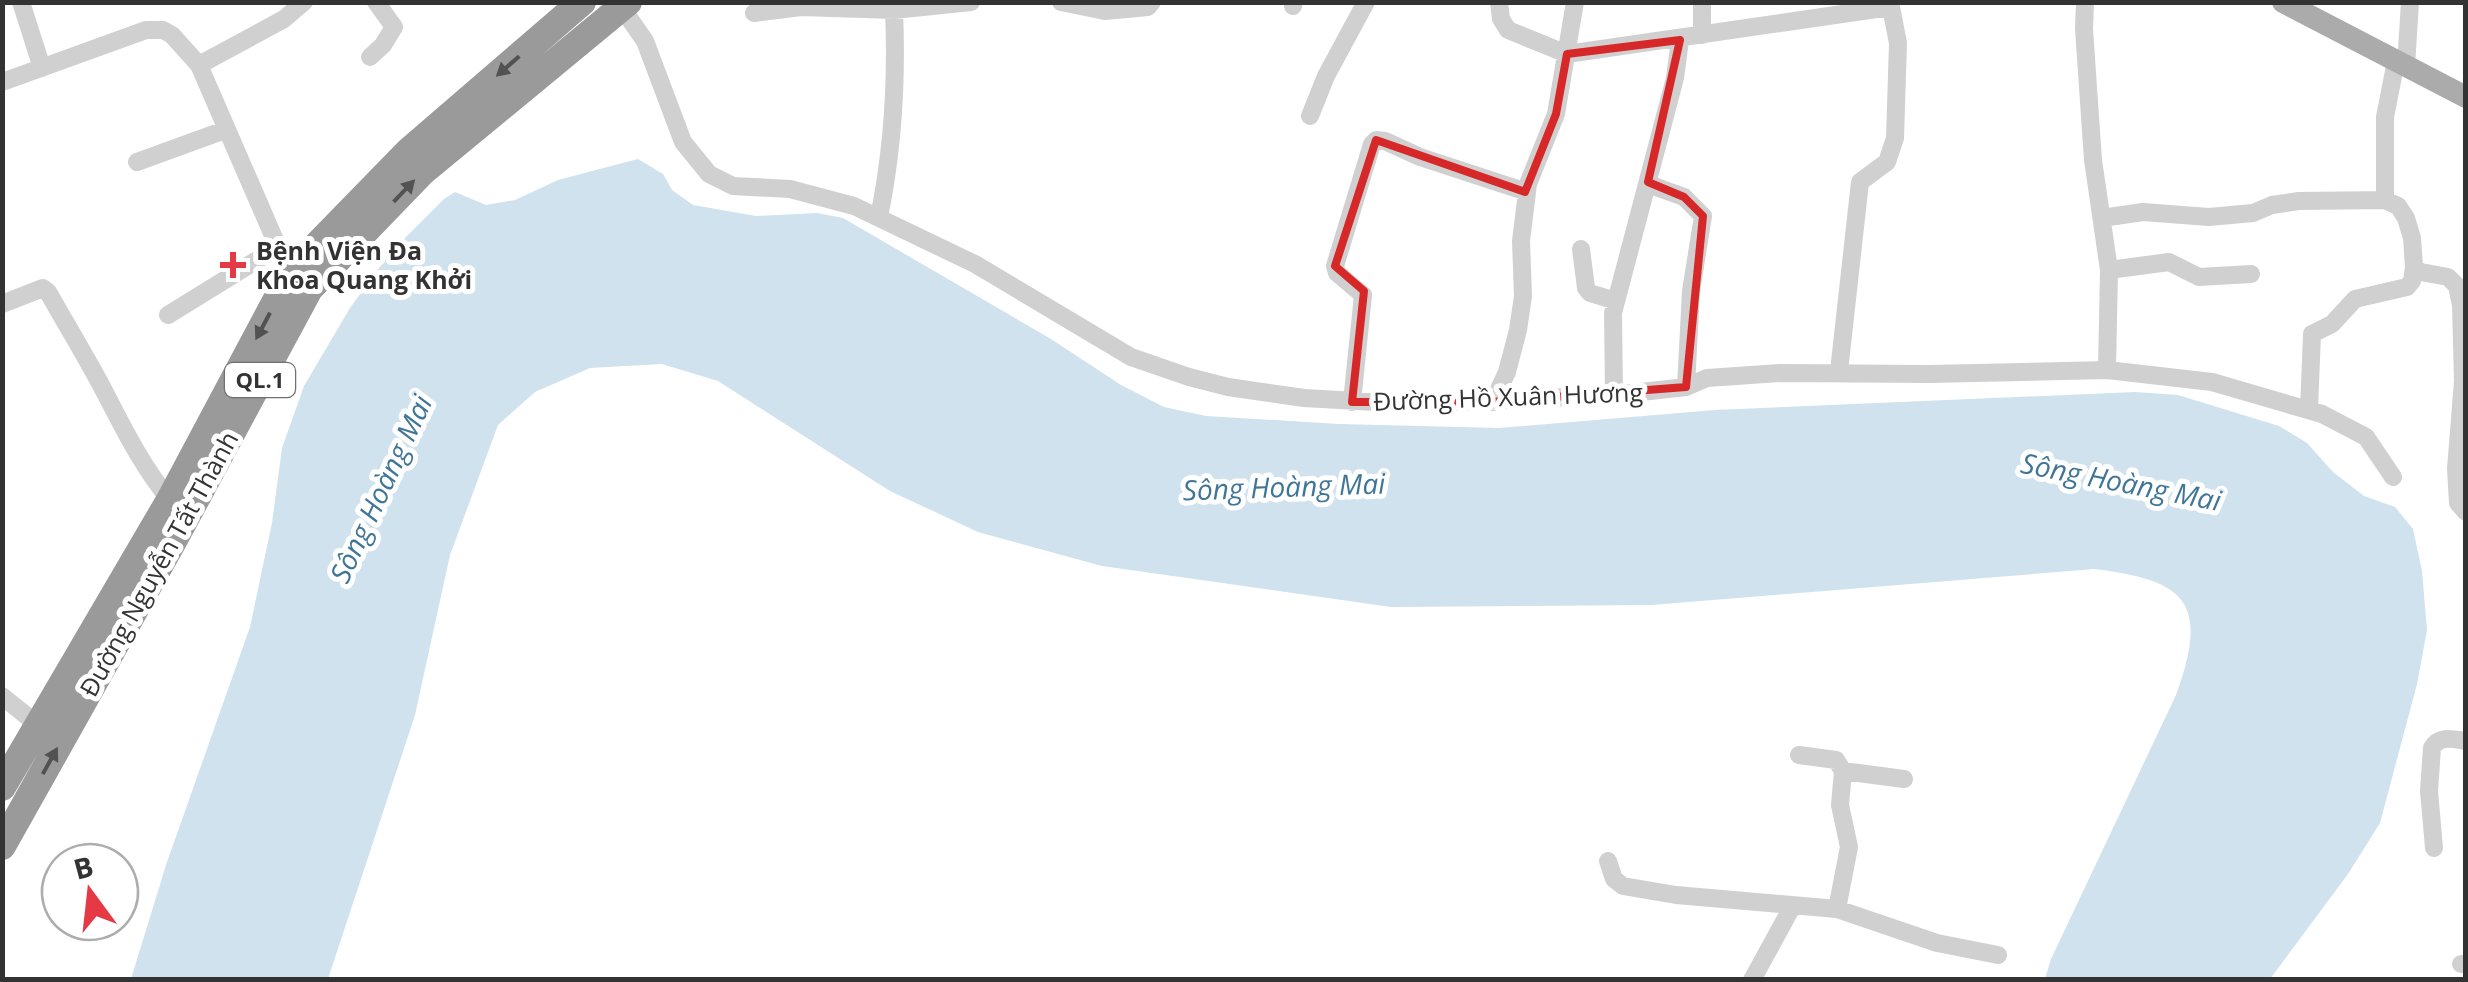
<svg xmlns="http://www.w3.org/2000/svg" width="2468" height="982" viewBox="0 0 2468 982" font-family="'Open Sans',sans-serif">
<style>
.water{fill:#cfe2ee}
.lines{fill:none;stroke-linecap:round;stroke-linejoin:round}
.minor{stroke:#d0d0d0;stroke-width:18}
.major{stroke:#ababab;stroke-width:22}
.highway{stroke:#9a9a9a;stroke-width:28}
.oneway{fill:#525252}
.marked{fill:none;stroke:#d62828;stroke-width:8;stroke-linejoin:round}
.poi-dot{fill:#e63946;stroke:#fff;stroke-width:4}
.labels{text-anchor:middle;stroke-width:10;stroke-linejoin:round;paint-order:stroke}
.shield{fill:#fff;stroke:#707070;stroke-width:2.5}
.shield-label{font-size:22px;font-weight:bold;fill:#333}
.poi-label{font-size:25px;font-weight:bold;fill:#333;stroke:#fff;text-anchor:start}
.street-label{font-size:25px;fill:#333;stroke:#fff}
.water-label{font-size:28px;font-style:italic;fill:#3f7597;stroke:#fff}
</style>
<rect width="100%" height="100%" fill="#fff"/>
<path class="water" d="M638,159L663,174L672,190L693,205L756,216L817,213L843,218L1051,339L1121,385L1164,407L1206,416L1339,424L1499,428L1715,410L2135,392L2178,395L2279,426L2307,443L2333,472L2364,496L2395,507L2413,529L2422,571L2427,630L2417,684L2380,823L2348,874L2270,979H2045L2051,959L2176,695C2210,602 2186,580 2094,569L1652,605L1391,607L1102,566L978,532L890,491L718,381L662,364L590,368L535,392L498,425L450,555L415,715L328,979H131L166,865L250,627L272,523L282,448L304,386L350,308L389,254L444,199L455,192L486,205L515,200L558,180Z"/>
<g class="lines">
<path class="minor" d="M21,2L42,68
M1061,2L1105,11L1148,7L1152,2
M1499,2L1501,19L1508,30L1567,54L1890,7
M2085,2L2084,29L2093,160L2109,270L2107,370
M1293,6L1294,2
M622,8L645,41L683,142L709,174L733,186L790,189L854,206L975,264L1131,357L1189,377L1228,387L1304,398L1411,404L1614,395L1686,387L1707,378L1780,373L1929,374L2107,370L2212,382L2322,414L2366,437L2393,477
M754,13L801,7L894,10L971,2
M1702,35V2
M370,57L383,45L394,27L376,2
M199,65L284,19L304,2
M2406,66L2410,2
M2,82L146,30H163L172,35L199,65L278,247L299,278
M1310,116L1326,76L1366,2
M137,162L225,130
M1648,184L1684,197L1703,216L1691,291L1686,387
M2385,200V117L2396,61
M879,217C893,149 897,79 894,10
M2102,218L2143,212L2209,217L2253,213L2272,205L2299,201L2385,200L2398,206L2406,218L2412,238L2414,267L2421,272L2448,277L2457,286L2461,305L2463,381L2456,469L2458,503L2466,512
M1581,249L1586,288L1590,293L1616,301
M2109,270L2169,262L2199,277L2251,274
M2,304L43,288L48,292C66,324 85,355 102,387C123,427 141,465 170,500
M168,315L278,247
M1839,371L1860,182L1887,162L1895,138L1898,43L1890,2
M1614,395L1613,313L1675,78L1680,40
M1352,402L1363,295L1337,273L1335,266L1372,144L1376,140L1385,141L1420,157L1527,192
M1493,402L1507,372L1518,330L1523,296L1521,241L1528,184L1556,114L1575,2
M2309,410L2312,334L2332,324L2355,299L2407,287L2412,281L2414,267
M2,696L38,725
M1799,755L1836,760L1843,771L1840,805L1849,847L1837,909
M1843,771L1904,779
M2434,848L2429,791L2432,748C2439,735 2453,739 2466,741
M1608,861L1614,879L1623,886L1676,895L1837,909L1937,943L1998,955
M2461,964H2466
M1752,980L1792,907"/>
<path class="major" d="M2283,2L2466,97"/>
<path class="highway" d="M2,787L170,500L292,271L409,151L582,2
M2,846L172,543L309,289L422,172L628,2"/>
</g>
<defs><path id="oneway-solid" d="M-6-.8H1V-3.2L6.5 0L1 3.2V.8H-6Z" transform="scale(2.5)"/></defs>
<g class="oneway">
<use href="#oneway-solid" transform="translate(508 66) rotate(139)"/>
<use href="#oneway-solid" transform="translate(404 191) rotate(-46)"/>
<use href="#oneway-solid" transform="translate(263 326) rotate(118)"/>
<use href="#oneway-solid" transform="translate(50 761) rotate(-61)"/>
</g>
<path class="marked" d="M1680,40L1648,182L1684,197L1703,216L1686,387L1493,402H1352L1364,291L1335,266L1376,140L1525,192L1556,114L1567,54Z"/>
<path class="poi-dot" d="M228 250h10v10h10v10h-10v10h-10v-10h-10v-10h10z"/>
<g class="labels">
<rect class="shield" x="225" y="363" width="70" height="34" rx="8"/>
<g class="shield-label">
<text x="260" y="388">QL.1</text>
</g>
<g class="poi-label">
<text x="256" y="260">Bệnh Viện Đa<tspan x="256" dy="29">Khoa Quang Khởi</tspan></text>
</g>
<g class="street-label">
<text transform="translate(1508 397) rotate(-2)" y="9">Đường Hồ Xuân Hương</text>
<text transform="translate(159 564) rotate(-61)" y="9">Đường Nguyễn Tất Thành</text>
</g>
<g class="water-label">
<text transform="translate(2121 482) rotate(11)" y="10">Sông Hoàng Mai</text>
<text transform="translate(1284 487) rotate(-2)" y="10">Sông Hoàng Mai</text>
<text transform="translate(381 489) rotate(-65)" y="10">Sông Hoàng Mai</text>
</g>
</g>
<rect width="2468" height="982" fill="none" stroke="#333333" stroke-width="10"/>
<g transform="translate(90 892) rotate(345)"><circle r="48" fill="#ffffff" stroke="#adadad" stroke-width="2.5"/>
<path d="M0-8L18 38L0 25L-18 38Z" fill="#e63946"/>
<text y="-15" font-size="28" font-weight="bold" text-anchor="middle" fill="#333333">B</text>
</g>
</svg>
